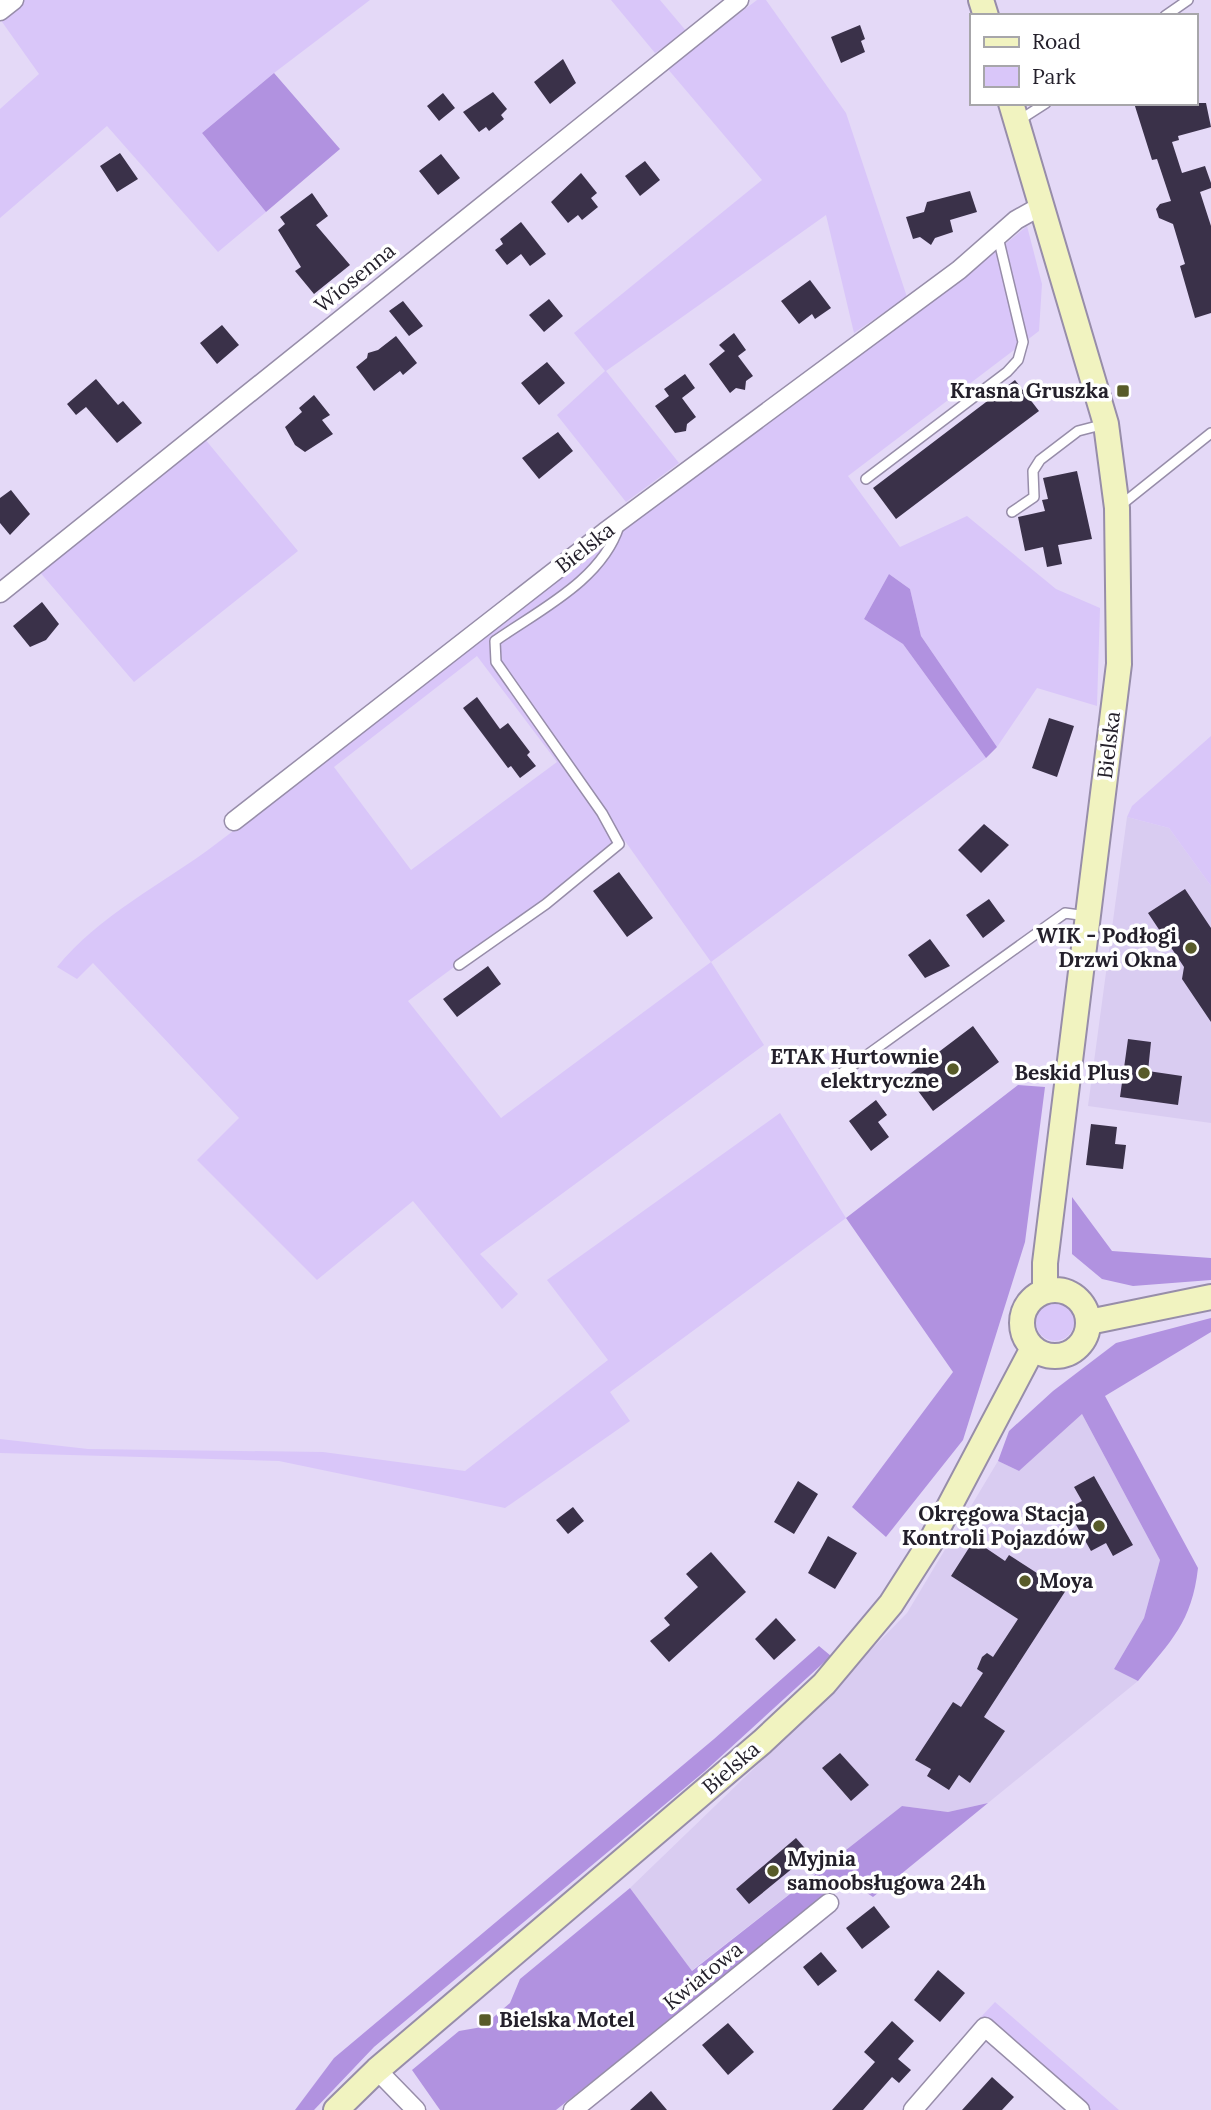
<svg xmlns="http://www.w3.org/2000/svg" width="1211" height="2110" viewBox="0 0 1211 2110" font-family="Lora,serif">
<style>
.built{fill:#d9ccf1}
.green{fill:#d9c6f9;fill-rule:evenodd}
.forest{fill:#b192e0}
.building{fill:#3a3149}
.lines{fill:none;stroke-linecap:round;stroke-linejoin:round}
.lane-casing{stroke:#978da9;stroke-width:12}
.street-casing{stroke:#978da9;stroke-width:21}
.secondary-casing{stroke:#978da9;stroke-width:28}
.lane{stroke:#fff;stroke-width:9}
.street{stroke:#fff;stroke-width:18}
.secondary{stroke:#f1f3c0;stroke-width:24}
.poi-dot{fill:#585b29;stroke:#fff;stroke-width:2.5}
.labels{text-anchor:middle;stroke-width:7;stroke-linejoin:round;paint-order:stroke}
.street-label{font-size:21px;fill:#24202b;stroke:#fff}
.poi-label{font-size:21px;font-weight:bold;fill:#24202b;stroke:#fff;text-anchor:end}
</style>
<rect width="100%" height="100%" fill="#e4d9f7"/>
<path class="built" d="M1127,817L1169,828L1211,886V1123L1088,1106Z
M1082,1414L1160,1560L1144,1618L1114,1669L1138,1681L988,1803L948,1812L902,1806L691,1971L630,1888L773,1750L907,1613L998,1461L1019,1471Z"/>
<path class="green" d="M25,0H370L274,73L202,133L266,212L218,252L107,126L0,218V109L39,74L0,19Z
M611,0H660L687,32L655,53Z
M757,0H766L846,113L907,297L854,333L826,215L606,371L679,463L626,502L557,415L605,371L574,333L762,180L667,68Z
M1027,226L1042,284L1039,331L848,476L900,547L967,516L1056,589L1100,608L1097,706L1037,688L997,747L921,636L910,589L889,574L864,619L903,644L986,758L711,962L764,1045L480,1254L518,1294L502,1309L413,1201L317,1280L197,1160L239,1118L93,963L77,979L57,967C99,915 163,884 216,844C346,746 471,640 601,542L606,545L642,515L975,269ZM477,656L557,762L411,870L334,767ZM625,841L711,962L501,1118L408,1001Z
M204,438L298,551L134,682L38,570Z
M1211,736V886L1169,828L1127,817L1132,806Z
M780,1113L846,1218L610,1392L630,1421L505,1508L279,1461L0,1453V1439L88,1449L323,1452L465,1471L608,1360L547,1280Z
M1036 1322a19 19 0 1 1 38 0a19 19 0 1 1-38 0Z
M995,2002L1119,2110H1088L981,2017Z"/>
<path class="forest" d="M274,73L340,149L266,212L202,133Z
M889,574L910,589L921,636L997,747L986,758L903,644L864,619Z
M1018,1085L1045,1087L1025,1242L963,1440L886,1537L852,1507L953,1372L846,1218Z
M1072,1197L1112,1251L1211,1258V1280L1133,1286L1102,1279L1072,1254Z
M1211,1318V1332L1105,1396L1198,1568C1192,1622 1171,1641 1138,1681L1114,1669L1144,1618L1160,1560L1082,1414L1019,1471L998,1461L1009,1431L1053,1391L1116,1343Z
M819,1646L831,1656L705,1771L374,2047L314,2110H295L334,2058L714,1739Z
M988,1803L873,1897L847,1880L556,2110H440L412,2070L459,2031L482,2027L510,2003L520,1979L630,1888L692,1971L902,1806L948,1812Z"/>
<path class="building" d="M860,25L865,39L861,41L865,52L841,63L831,37Z
M563,59L576,83L550,104L534,82Z
M493,92L507,109L501,115L504,119L489,131L486,127L479,132L463,112Z
M443,93L455,108L439,121L427,106Z
M1134,103H1206L1211,127L1178,136L1179,140L1172,142L1182,173L1205,166L1211,183V188L1200,192L1211,226V313L1195,318L1180,266L1185,264L1173,224L1159,218L1156,209L1160,204L1171,201L1157,159L1152,160Z
M120,153L138,179L117,192L100,166Z
M441,154L460,178L438,195L419,171Z
M645,161L660,180L640,196L625,176Z
M581,173L597,193L591,198L598,207L582,220L578,215L568,223L551,202Z
M970,191L977,212L950,220L953,232L935,238L931,245L920,237L913,239L906,217L924,212L927,202Z
M312,193L328,216L316,225L350,265L314,294L295,271L301,267L278,230L285,224L280,217Z
M521,222L546,254L530,266L521,254L507,265L495,250L503,244L500,239Z
M810,280L831,308L815,319L812,314L799,324L781,301Z
M549,299L563,316L544,332L529,315Z
M403,301L423,326L409,336L389,311Z
M222,325L239,345L217,364L200,343Z
M734,333L746,350L738,356L753,376L746,381L745,390L736,388L730,393L709,364L725,351L719,345Z
M396,336L417,363L403,375L400,371L374,391L356,367L367,358L368,353L378,350Z
M547,362L565,383L539,405L521,383Z
M685,374L695,388L682,398L696,417L687,424L686,431L675,433L655,406L669,396L664,389Z
M96,379L118,405L123,401L142,423L117,443L86,407L76,415L67,404Z
M1015,380L1039,411L896,519L873,488Z
M314,395L330,415L322,420L333,434L305,452L295,445L285,427L302,412L299,408Z
M558,432L573,451L539,479L522,458Z
M1077,471L1092,539L1058,545L1062,564L1047,567L1043,547L1025,551L1018,517L1045,511L1042,500L1048,499L1043,478Z
M11,490L30,514L10,535L0,523V498Z
M42,602L59,624L46,640L30,647L13,626Z
M477,697L500,729L508,723L530,752L527,755L536,766L520,778L511,766L508,768L463,708Z
M1049,718L1074,726L1057,777L1032,768Z
M984,824L1009,845L981,873L958,850Z
M619,872L653,918L627,937L593,891Z
M1185,889L1211,928V1022L1182,979L1184,967L1148,913Z
M989,899L1005,921L983,938L966,915Z
M930,939L950,966L925,978L908,955Z
M488,966L501,984L457,1017L443,999Z
M973,1026L999,1062L933,1111L907,1076Z
M1128,1039L1151,1042L1148,1071L1182,1076L1178,1105L1120,1097Z
M876,1100L887,1115L878,1122L889,1137L871,1151L849,1121Z
M1091,1124L1117,1127L1115,1144L1126,1145L1123,1169L1086,1165Z
M1094,1476L1133,1545L1113,1556L1106,1543L1091,1551L1067,1509L1082,1501L1074,1487Z
M798,1481L818,1494L794,1534L774,1522Z
M573,1507L584,1521L568,1534L556,1520Z
M828,1536L857,1553L835,1589L808,1573Z
M974,1540L1005,1561L1009,1555L1040,1575L1043,1571L1068,1587L984,1717L1005,1731L970,1783L959,1775L949,1790L927,1776L931,1769L915,1760L953,1702L961,1707L983,1673L977,1669L982,1657L987,1653L993,1657L1018,1619L951,1576Z
M711,1552L746,1592L669,1662L650,1641L670,1625L664,1618L698,1587L686,1574Z
M776,1618L796,1640L774,1660L755,1639Z
M840,1753L869,1785L851,1801L822,1768Z
M796,1838L810,1854L749,1904L736,1889Z
M874,1906L890,1927L862,1949L846,1928Z
M821,1952L837,1971L818,1986L803,1967Z
M938,1970L965,1993L940,2022L914,2000Z
M892,2021L914,2041L898,2059L911,2070L899,2083L892,2077L863,2110H832L875,2062L864,2052Z
M728,2023L754,2052L728,2075L702,2045Z
M992,2077L1014,2097L1002,2110H962Z
M651,2091L667,2110H630Z"/>
<g class="lines">
<g class="lane-casing">
<path id="lane" d="M1165,16L1188,0
M1018,121L1046,103
M866,479L1007,372L1018,360L1023,342L998,237
M1121,505L1211,433
M1012,512L1034,497L1033,471L1040,460L1078,431L1105,424
M459,965L546,904L619,844L602,813L496,662L495,641C539,610 602,580 619,526
M842,1073L1065,913L1087,916"/>
</g>
<g class="street-casing">
<path id="street" d="M0,11L14,0
M0,593L739,0
M234,821L605,532L959,270L1016,220L1041,206
M377,2070L416,2110
M573,2110L829,1903
M913,2110L985,2027L1080,2110"/>
</g>
<g class="secondary-casing">
<path id="secondary" d="M981,0L986,16
M1011,103L1106,424L1117,508L1119,664L1045,1263V1291
M1022 1323a33 33 0 1 1 66 0a33 33 0 1 1-66 0Z
M1089,1322L1211,1297
M336,2110L377,2070L762,1742L824,1684L891,1604L930,1543L1033,1348"/>
</g>
<use href="#lane" class="lane"/>
<use href="#street" class="street"/>
<use href="#secondary" class="secondary"/>
</g>
<g class="poi-dot">
<rect x="1116" y="384" width="14" height="14" rx="3.5"/>
<circle cx="1191" cy="948" r="7"/>
<circle cx="953" cy="1069" r="7"/>
<circle cx="1144" cy="1073" r="7"/>
<circle cx="1099" cy="1526" r="7"/>
<circle cx="1025" cy="1581" r="7"/>
<circle cx="773" cy="1871" r="7"/>
<rect x="478" y="2013" width="14" height="14" rx="3.5"/>
</g>
<g class="labels">
<g class="street-label">
<text transform="translate(355 278) rotate(-39)" y="7">Wiosenna</text>
<text transform="translate(585 548) rotate(-38)" y="7">Bielska</text>
<text transform="translate(1109 745) rotate(-83)" y="7">Bielska</text>
<text transform="translate(731 1768) rotate(-41)" y="7">Bielska</text>
<text transform="translate(703 1976) rotate(-39)" y="7">Kwiatowa</text>
</g>
<g class="poi-label">
<text x="1109" y="398">Krasna Gruszka</text>
<text x="1177" y="943">WIK - Podłogi<tspan x="1177" dy="24">Drzwi Okna</tspan></text>
<text x="939" y="1064">ETAK Hurtownie<tspan x="939" dy="24">elektryczne</tspan></text>
<text x="1130" y="1080">Beskid Plus</text>
<text x="1085" y="1521">Okręgowa Stacja<tspan x="1085" dy="24">Kontroli Pojazdów</tspan></text>
<text x="1039" y="1588" text-anchor="start">Moya</text>
<text x="787" y="1866" text-anchor="start">Myjnia<tspan x="787" dy="24">samoobsługowa 24h</tspan></text>
<text x="499" y="2027" text-anchor="start">Bielska Motel</text>
</g>
</g>
<rect x="970" y="14" width="228" height="91" fill="#ffffff" stroke="#a7a6aa" stroke-width="2"/>
<rect x="984" y="37" width="35" height="10" fill="#f1f3c0" stroke="#a7a6aa" stroke-width="2"/>
<text x="1032" y="49" font-size="21" fill="#24202b">Road</text>
<rect x="984" y="66" width="35" height="21" fill="#d9c6f9" stroke="#a7a6aa" stroke-width="2"/>
<text x="1032" y="84" font-size="21" fill="#24202b">Park</text>
</svg>
